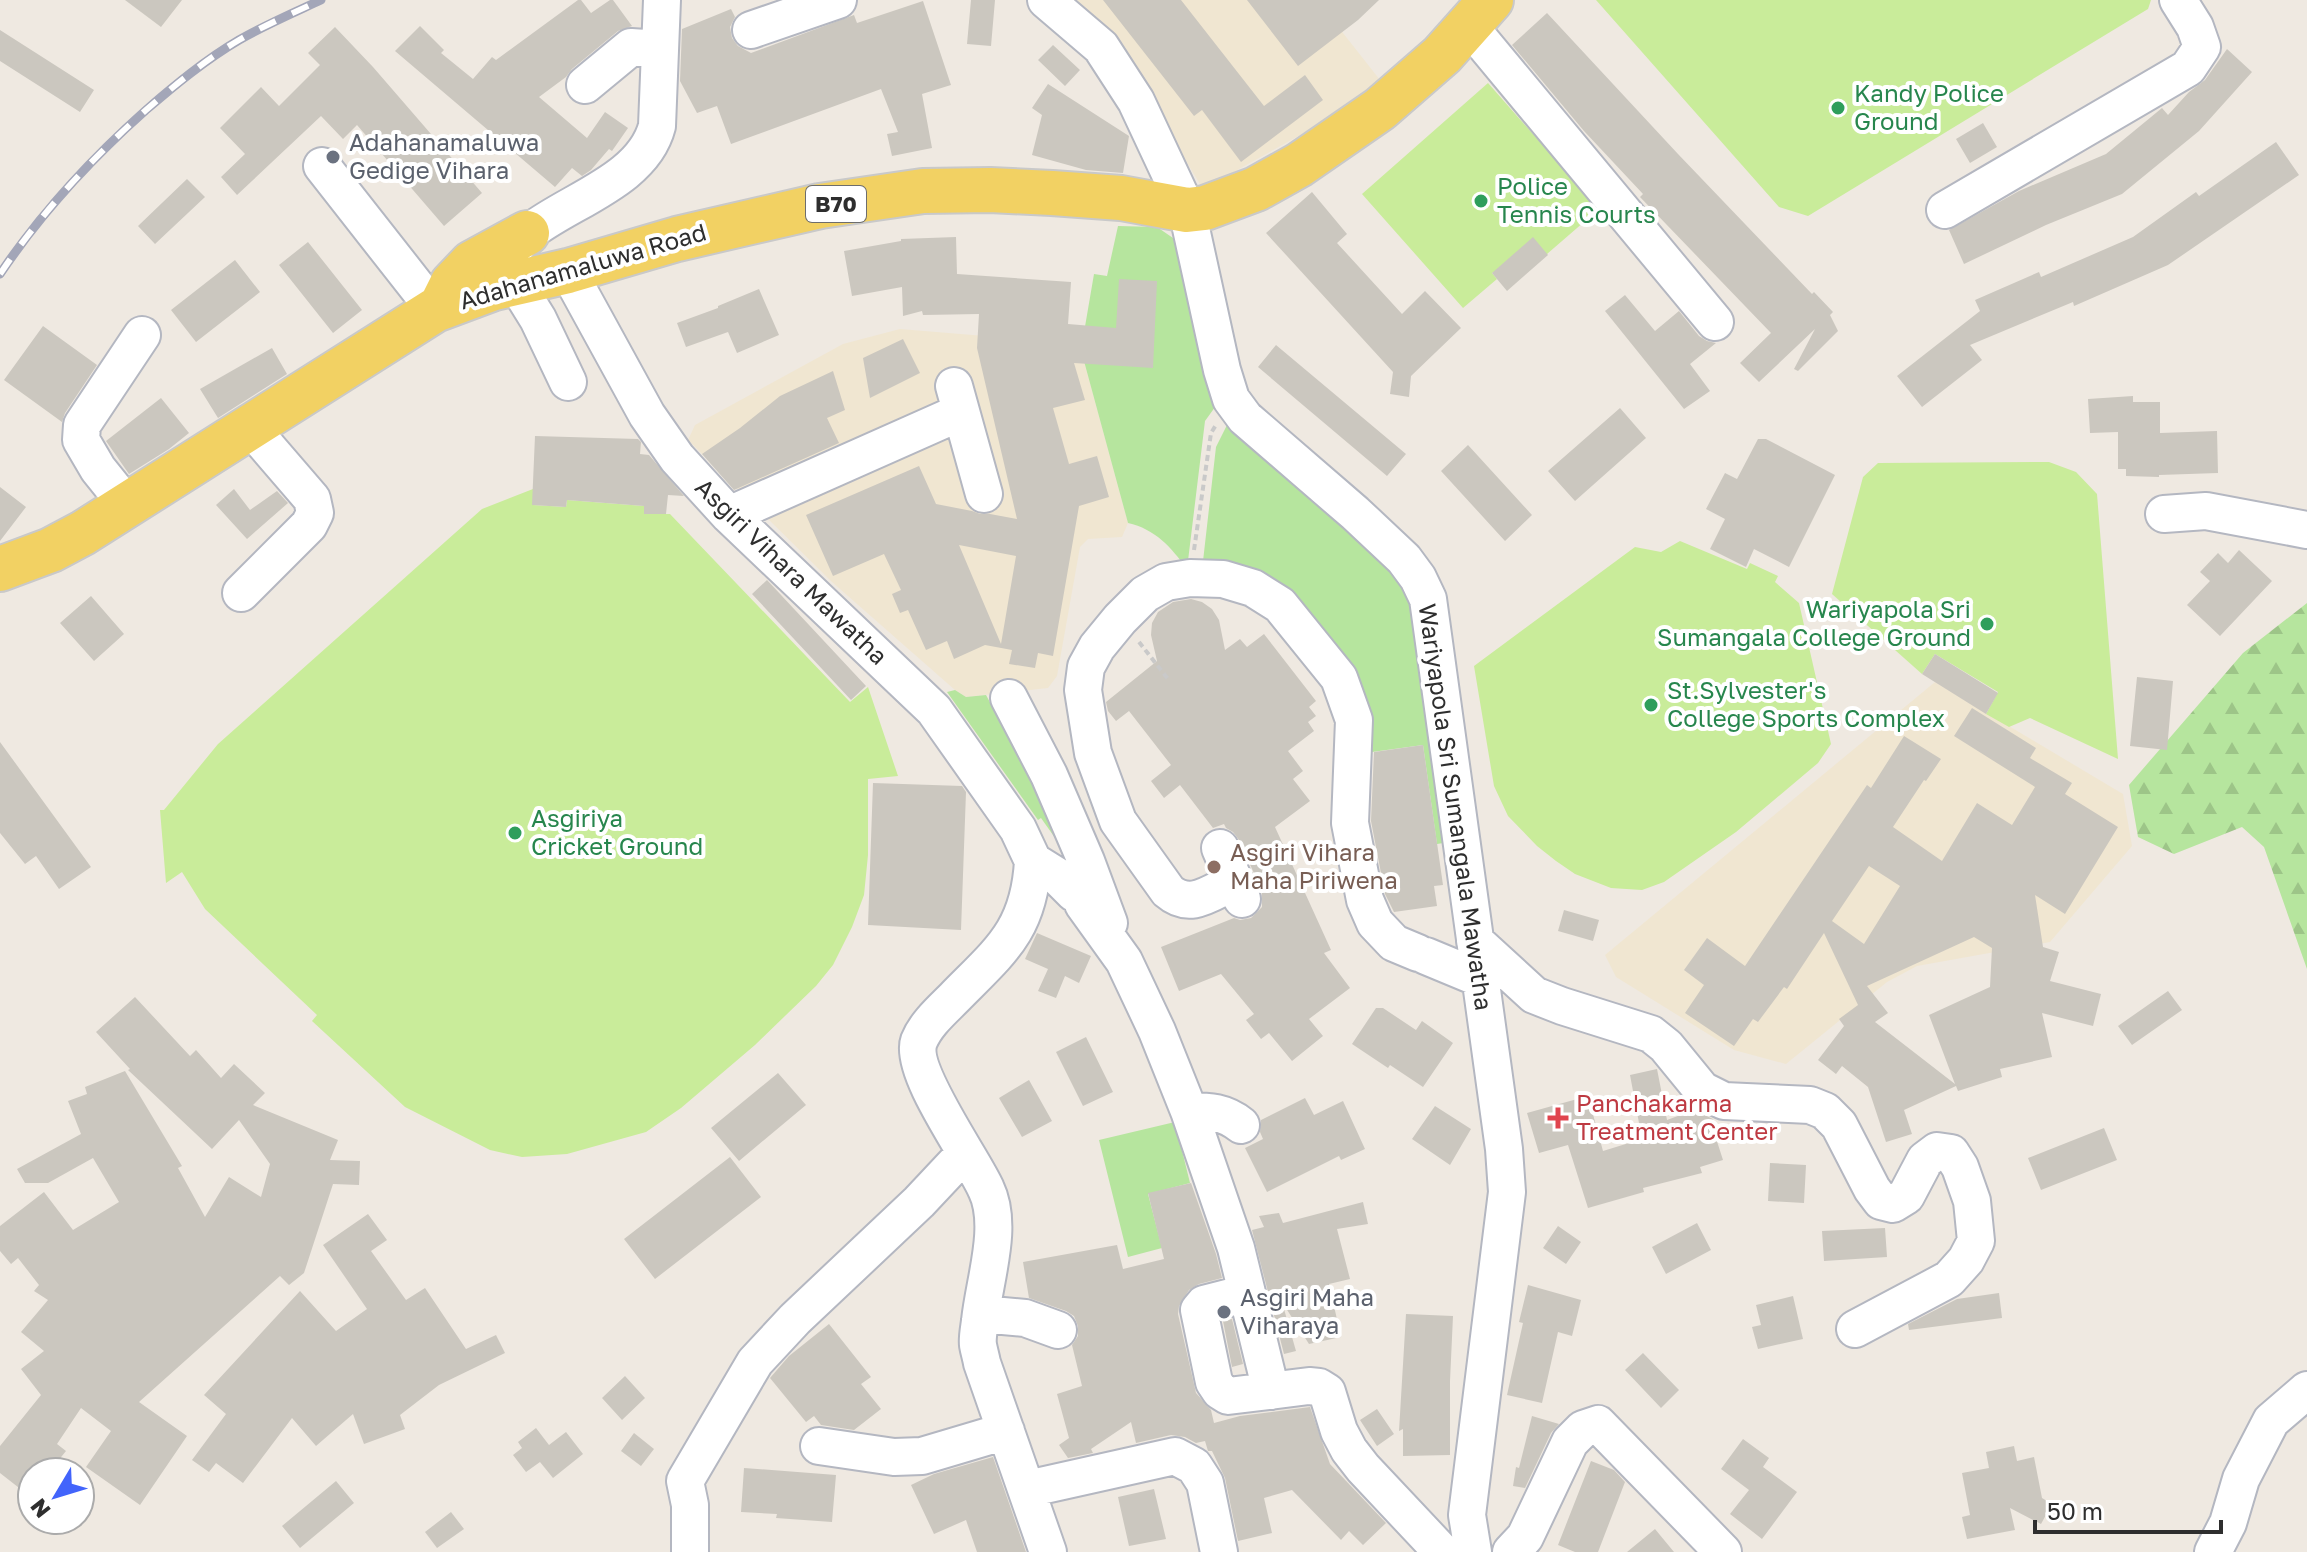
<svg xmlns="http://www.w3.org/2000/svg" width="2307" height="1552" viewBox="0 0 2307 1552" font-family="'Golos Text',sans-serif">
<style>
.education{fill:#f0e6d1}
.grass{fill:#b6e59e}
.forest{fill:url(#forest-firs)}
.pitch{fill:#c9ec9a}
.building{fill:#cbc7bf;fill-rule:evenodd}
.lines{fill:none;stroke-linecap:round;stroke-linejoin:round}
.minor-casing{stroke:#b4b7c1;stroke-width:40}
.major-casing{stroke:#c9c9c9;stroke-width:48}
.path{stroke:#c9c9c9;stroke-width:4;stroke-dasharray:6 4;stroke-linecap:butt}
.minor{stroke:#fff;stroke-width:36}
.major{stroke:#f2d163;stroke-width:44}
.rail-casing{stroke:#a3a6b8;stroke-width:9}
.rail{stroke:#fff;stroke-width:6;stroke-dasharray:18;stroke-linecap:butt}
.leisure-dot{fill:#2e9e5b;stroke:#fff;stroke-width:3}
.worship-dot{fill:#6b7280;stroke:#fff;stroke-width:3}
.education-dot{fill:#8d6e63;stroke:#fff;stroke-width:3}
.health-dot{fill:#e0444e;stroke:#fff;stroke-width:3}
.labels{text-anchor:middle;stroke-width:8;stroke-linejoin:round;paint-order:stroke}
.shield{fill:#fff;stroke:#6d6d6d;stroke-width:2}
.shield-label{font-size:22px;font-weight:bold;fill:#2e2e2e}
.leisure-label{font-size:24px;fill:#27864d;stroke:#fff;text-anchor:start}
.worship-label{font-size:24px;fill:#5b616d;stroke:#fff;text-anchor:start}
.street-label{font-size:24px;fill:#2e2e2e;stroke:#fff}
.education-label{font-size:24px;fill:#785e54;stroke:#fff;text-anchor:start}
.health-label{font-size:24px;fill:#be3a42;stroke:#fff;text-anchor:start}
</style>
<defs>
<pattern id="forest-firs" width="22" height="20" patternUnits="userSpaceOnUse" patternTransform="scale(2)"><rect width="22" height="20" fill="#b6e59e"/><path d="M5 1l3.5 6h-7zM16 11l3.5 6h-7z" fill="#9dc588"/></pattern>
</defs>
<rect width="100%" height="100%" fill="#efe9e1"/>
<path class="education" d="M1064,0H1317L1380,80L1329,119L1203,189L1114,42Z
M900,329L1069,343L1081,350L1128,523L1122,537L1088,539L1080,547L1057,676L1048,688L966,697L955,690L832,582L688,440L695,425L843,344Z
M1935,682L2123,794L2132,846L2050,942L1917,966L1887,982L1786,1064L1734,1050L1616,977L1605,955Z"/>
<path class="grass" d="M1118,226L1157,227L1173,238L1189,260L1223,396L1205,421L1187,569C1171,547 1155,529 1128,523L1081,350L1094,274L1107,276Z
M1232,415L1373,539L1417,597L1456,841L1437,844L1423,745L1372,752L1365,719L1349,670L1202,570L1216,447Z
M955,690L966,697L986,695L1069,849L1065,852L1041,818L1038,820L947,692Z
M1175,1122L1190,1183L1148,1194L1162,1248L1128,1257L1099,1140Z"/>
<path class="forest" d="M2307,603V969L2264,847L2242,827L2174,854L2138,837L2129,785L2243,653Z"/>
<path class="pitch" d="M1596,0H2151L2148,9L1808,216L1779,207Z
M1488,83L1599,209L1547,254L1492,273L1497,279L1463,308L1362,194Z
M2049,462L2076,472L2097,494L2118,759L2030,718L2009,727L1986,714L1998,692L1935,654L1922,674L1832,594L1863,477L1878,463Z
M533,489V505L566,507L567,500L644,506L645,514H670L850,702L868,687L898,776L868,779V855L864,895L852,927L833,965L816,986L755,1045L681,1108L646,1132L567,1154L522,1157L490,1150L405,1107L312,1021L317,1015L205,909L182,872L166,883L160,810H164L218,744L482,509Z
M1680,541L1747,569L1750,563L1778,576L1775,582L1799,603L1831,744L1818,763L1736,832L1664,882L1642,890L1611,888L1575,874L1556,861L1537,846L1508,816L1494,786L1474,666L1635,547L1661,552Z"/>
<path class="building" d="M125,0H182L161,27Z
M578,0H581L591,13L610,0H613L632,26L618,31L572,69L566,77L539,97L587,138L605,112L628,128L612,151L609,149L591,170L582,176L572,168L555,187L395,51L420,26L444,50L441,53L473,79L492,57L496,60Z
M971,0H995L991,46L967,44Z
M1103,0H1181L1264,106L1305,75L1323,100L1241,162L1202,110L1194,116Z
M1247,0H1379L1358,20L1298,66Z
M923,1L951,85L922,94L932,148L892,156L887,134L898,132L881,89L731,144L717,106L697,113L680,81L682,29L731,9L735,17L730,27L732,38L738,46L751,53L854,15L857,23Z
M1547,13L1678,154L1812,294L1814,292L1833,312L1830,315L1838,331L1798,371L1794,369L1815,329L1759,382L1740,363L1771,333L1640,197L1643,194L1584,131L1512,45Z
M335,27L373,67L482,193L444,226L357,125L343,139L321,116L237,195L221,177L245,154L220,128L261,87L279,106L320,65L308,53Z
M0,30L94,90L80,112L0,61Z
M1053,45L1080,70L1065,86L1038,60Z
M2227,49L2252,72L2199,131L2122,194L2046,225L1964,264L1949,230L2019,191L2106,154L2162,108L2168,115L2189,92L2205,80Z
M1048,84L1129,136L1123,173L1086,170L1032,155L1042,115L1032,108Z
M1983,123L1997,147L1970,163L1956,139Z
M2276,142L2299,175L2168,265L2074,306L2073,302L1970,345L1982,360L1922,407L1897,376L1980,311L1975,300L2039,272L2041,277L2133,237L2196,192L2199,196Z
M187,179L205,197L155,244L138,226Z
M1312,192L1347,234L1337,243L1402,314L1425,291L1461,328L1411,376L1409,397L1390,394L1393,372L1266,233Z
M956,237L957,274L1071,282L1068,324L1116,328L1119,279L1157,281L1153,368L1074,363L1085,400L1053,408L1069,464L1097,456L1109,497L1079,506L1053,656L1038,653L1035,668L1009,664L1012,650L985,645L954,659L947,641L926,650L908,610L900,613L892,594L901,590L884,554L833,576L806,515L919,466L936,504L972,511L980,514H990L1017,519L977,348L979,314L923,315L922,311L903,316L902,287L852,296L844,251L901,241V239ZM959,545L1016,556L1001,644Z
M1533,237L1548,255L1507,291L1492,273Z
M308,242L362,310L333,333L279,265Z
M235,260L260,292L196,342L171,310Z
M759,289L779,335L737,353L728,332L686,347L677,323L718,308V306Z
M1625,295L1655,331L1679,311L1699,336L1707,341L1716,343L1690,364L1710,391L1684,409L1605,311Z
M43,326L97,365L65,413L62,422L4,380Z
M903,339L920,373L870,398L863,358Z
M1276,345L1406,454L1387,476L1258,367Z
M272,348L287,374L218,418L200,389Z
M833,371L845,410L827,418L839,443L734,490L702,454L740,428L780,396Z
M2133,396V402H2160V433L2217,431L2218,473L2159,475V477L2126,476V469H2118V432L2090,433L2088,399Z
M161,398L189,433L169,449L129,474L106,441Z
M1620,408L1646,438L1575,501L1548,471Z
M535,436L638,439L641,442L640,454L649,455L684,496L668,495L666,514H644V506L567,500L566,507L532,505Z
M1758,439H1766L1835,475L1789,567L1754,549L1746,567L1710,549L1725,519L1706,509L1725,473L1737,479Z
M1468,445L1532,515L1505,541L1441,471Z
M0,487L26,507L0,541Z
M234,489L250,510L277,491L288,503L247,539L216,505Z
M2239,550L2272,581L2220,636L2187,605L2210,581L2200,572L2218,553L2228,563Z
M767,580L866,686L851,700L752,594Z
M91,596L124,634L94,661L60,623Z
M1191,599L1202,602L1212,609L1219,620L1225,650L1240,639L1247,647L1264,634L1316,701L1309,707L1316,716L1308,722L1314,731L1288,751L1303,771L1293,779L1310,801L1275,827L1331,950L1324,953L1350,988L1309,1019L1323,1036L1292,1061L1269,1033L1261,1039L1246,1020L1254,1014L1221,974L1179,991L1161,947L1234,918L1240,920L1251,918L1262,907V891L1239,840L1233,832L1226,828L1224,824L1213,828L1180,785L1164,798L1151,781L1171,765L1129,711L1116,721L1108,711L1106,702L1157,661L1151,635L1152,623L1158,612L1173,602Z
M1935,654L1998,693L1986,714L1922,674Z
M2137,677L2173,681L2167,750L2130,746Z
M1972,708L2036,748L2030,758L2072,783L2065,794L2118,827L2065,914L2035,895L2043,947L2059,952L2050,981L2101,994L2093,1026L2042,1013L2052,1057L2000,1069L2002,1077L1958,1091L1956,1086L1904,1110L1912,1134L1886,1142L1868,1087L1842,1066L1836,1074L1818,1060L1844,1026L1839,1019L1858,1005L1824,933L1787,989L1784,987L1758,1022L1753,1019L1734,1046L1685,1013L1704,985L1684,970L1707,938L1745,966L1867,785L1871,788L1904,736L1941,759L1926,781L1924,780L1893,827L1942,861L1977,803L2012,825L2035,787L1954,736ZM1869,866L1900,886L1864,944L1832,921ZM1974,937L1992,948L1990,987L1929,1015L1955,1084L1875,1022L1888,1013L1867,986Z
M0,742L91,867L59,889L36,856L25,864L0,833Z
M1423,745L1443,885L1434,886L1437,906L1394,912L1385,894L1371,821L1374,752Z
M873,783L962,786L966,792L961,930L868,925Z
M1564,910L1599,920L1593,941L1558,931Z
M1037,933L1091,956L1079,983L1065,976L1056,998L1038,991L1048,969L1025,959Z
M2168,991L2182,1010L2132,1045L2118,1026Z
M135,997L190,1056L196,1050L221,1078L234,1064L265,1093L253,1105L338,1140L330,1160L360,1161L359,1185L333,1184L304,1273L289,1285L280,1276L139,1402L187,1436L140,1505L86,1467L111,1431L81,1408L57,1444L66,1451L49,1472H32V1498L0,1473V1446L41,1395L21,1369L44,1351L21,1332L48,1300L34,1291L39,1285L18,1258L11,1264L0,1251V1226L44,1192L73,1230L119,1202L93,1158L48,1183H25L17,1169L81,1134L68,1101L87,1094L85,1087L125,1071L182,1166L178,1168L205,1217L229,1177L261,1197L270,1164L239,1120L212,1149L128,1070L130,1069L96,1032Z
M1376,1008H1383L1416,1030L1422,1021L1453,1043L1423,1087L1390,1065L1388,1068L1352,1044Z
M1086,1037L1113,1092L1083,1106L1056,1052Z
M1657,1069L1667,1120L1694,1110L1713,1119L1716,1128L1713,1129L1723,1160L1700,1167L1702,1173L1643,1188L1644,1192L1588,1208L1568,1145L1539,1153L1527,1113L1588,1096L1603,1151L1642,1139L1630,1075Z
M778,1073L806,1105L739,1161L711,1128Z
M1029,1080L1052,1121L1022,1137L999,1098Z
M1305,1098L1314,1115L1343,1101L1365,1149L1341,1160L1339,1156L1267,1192L1245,1148L1263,1139L1260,1132L1261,1120Z
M1435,1106L1471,1129L1450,1165L1412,1139Z
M2104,1128L2117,1160L2041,1190L2028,1158Z
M730,1157L761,1197L655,1279L624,1239Z
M1770,1163L1806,1165L1804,1203L1768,1201Z
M1191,1183L1216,1254L1222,1278L1199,1284L1189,1290L1179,1306L1178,1314L1196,1393L1211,1410L1214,1423L1240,1416L1310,1407L1330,1464L1386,1523L1363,1545L1349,1531L1341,1540L1292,1490L1264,1498L1272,1533L1238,1541L1225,1478L1212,1451H1208L1205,1441L1196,1443L1185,1437L1171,1435L1136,1443L1131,1422L1091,1449L1093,1453L1068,1458L1059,1445L1069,1438L1057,1394L1082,1386L1072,1345L1078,1336V1326L1074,1316L1066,1311L1029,1298L1023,1262L1117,1245L1123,1269L1164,1259L1148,1193Z
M1363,1202L1368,1224L1337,1229L1350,1279L1329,1284L1341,1337L1309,1344L1282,1302L1296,1351L1284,1354L1252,1230L1264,1227L1259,1216L1279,1213L1283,1223Z
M368,1214L387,1240L371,1251L406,1300L425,1288L466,1349L496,1335L505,1353L439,1385L400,1415L405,1429L364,1444L353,1414L316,1446L292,1418L243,1483L216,1463L209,1472L192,1460L226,1414L204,1395L300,1291L336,1331L367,1309L323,1245Z
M1697,1223L1711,1250L1666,1274L1652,1247Z
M1558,1226L1581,1242L1566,1264L1543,1248Z
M1885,1228L1887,1257L1824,1261L1822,1231Z
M1528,1285L1581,1300L1572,1336L1558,1332L1542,1403L1507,1395L1523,1323L1519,1322Z
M1999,1293L2002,1318L1909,1330L1908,1324L1957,1299Z
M1793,1296L1803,1339L1758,1349L1752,1327L1761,1325L1756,1305Z
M1406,1314L1453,1316L1450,1381V1455L1403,1456V1429L1399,1431Z
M1232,1319L1243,1364L1232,1367L1223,1321Z
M829,1324L871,1377L861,1384L881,1409L854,1430L821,1425L814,1416L806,1422L770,1378L789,1356Z
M1643,1353L1679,1390L1661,1408L1625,1370Z
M625,1376L645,1398L622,1420L602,1398Z
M1377,1409L1394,1434L1377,1446L1360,1420Z
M1532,1416L1559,1424L1551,1433L1525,1488L1513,1486L1516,1467L1519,1468Z
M536,1428L549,1445L566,1432L583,1454L553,1478L540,1462L526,1472L513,1455L522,1448L518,1442Z
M634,1433L654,1449L641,1466L621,1451Z
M1743,1439L1769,1458L1763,1467L1797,1492L1762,1539L1730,1514L1749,1490L1721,1469Z
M2014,1446L2017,1461L2034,1457L2042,1498L2052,1504L2041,1524L2010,1508L2015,1530L1967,1539L1962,1517L1970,1515L1962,1473L1989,1468L1986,1452Z
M993,1457L1026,1552H977L966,1520L934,1534L911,1485L934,1474Z
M1591,1461L1614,1470L1625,1482L1598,1552H1575L1558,1545Z
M744,1468L836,1475L832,1522L776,1518L777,1514L741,1512Z
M336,1481L354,1503L300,1548L282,1526Z
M1154,1489L1166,1539L1129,1546L1118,1497Z
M451,1512L464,1529L437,1548L425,1532Z
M1655,1529L1674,1552H1627Z"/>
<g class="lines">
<g class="minor-casing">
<path id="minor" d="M1046,0L1101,47L1136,101L1187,210L1222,370L1231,399L1245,418L1355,513L1404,559L1418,578L1428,599L1504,1149L1507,1192L1467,1515L1473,1552
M1469,26L1715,322
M751,30L838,0
M585,85L631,47L660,49
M322,166L435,310
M1945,210L2188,68L2202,47L2195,27L2178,0
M510,254C517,246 523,237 531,231C571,200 643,180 657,126L662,0
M568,271L647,415L677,458L729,515L934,710L1018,829L1033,861L1057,876L1074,893
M515,282L538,319L568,382
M954,386L984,494
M127,505L98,469L81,440L82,425L142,335
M2164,514L2206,511L2307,530
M729,515L961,412
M241,593L309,525L315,513L312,499L250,427
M1009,698L1049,775L1086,861L1109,923
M1220,848L1242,899
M1033,861C1029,931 1000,951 954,998C941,1011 926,1024 919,1041C908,1071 973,1159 986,1189C1004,1226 984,1281 980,1321C979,1329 977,1338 978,1345C979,1351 981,1357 982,1363L1048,1552
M1234,882C1211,892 1191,911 1168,891L1118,821L1093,753L1083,690L1086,667L1097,647L1120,619L1145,594L1166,582L1190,578L1223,579L1253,588L1280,605L1339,678L1354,720L1350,823L1365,900L1375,923L1394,943L1418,953
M1083,904L1124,961L1157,1031L1189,1111L1236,1248L1271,1391
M1475,941L1534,995L1562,1006L1651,1034L1666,1046L1702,1090L1724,1101L1810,1105L1825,1111L1839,1125L1872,1189L1881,1201L1893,1204L1906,1196L1925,1160L1937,1151L1951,1153L1960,1167L1972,1201L1976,1241L1966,1260L1949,1279L1855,1329
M1426,956L1479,978
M1189,1111C1209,1111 1225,1112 1241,1125
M1247,1293L1204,1304L1199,1310L1214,1382L1220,1391L1228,1396L1309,1386L1319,1387L1327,1392L1339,1431L1349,1450L1363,1468L1442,1552
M981,1314L1025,1318L1058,1330
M819,1446L894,1457L922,1456L1006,1431
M1027,1489L1175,1456L1194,1466L1205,1483L1219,1552
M690,1552V1505L685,1481L755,1362L795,1319L919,1202L965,1153
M1511,1552L1525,1537L1570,1442L1583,1429L1598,1424L1723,1552
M2213,1552L2228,1523L2241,1479L2271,1421L2307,1390"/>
</g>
<g class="major-casing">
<path id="major" d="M440,308L452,284L472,263L527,233
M0,569L51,550L83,533L435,310L494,288L568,271L677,239L820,206L923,191L990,190L1052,193L1121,198L1187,210L1205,208L1256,189L1299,165L1380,109L1442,55L1491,0"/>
</g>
<path class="path" d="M1194,550L1211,433L1216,425
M1139,642L1168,679"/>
<use href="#minor" class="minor"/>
<use href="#major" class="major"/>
<g class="rail-casing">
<path id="rail" d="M0,274C41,213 91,159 146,110C175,85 205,60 239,40C265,25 293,13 321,0"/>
</g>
<use href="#rail" class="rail"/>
</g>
<g class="leisure-dot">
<circle cx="1838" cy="108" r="8"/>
<circle cx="1481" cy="201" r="8"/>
<circle cx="1987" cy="624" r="8"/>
<circle cx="1651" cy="705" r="8"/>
<circle cx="515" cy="833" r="8"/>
</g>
<g class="worship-dot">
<circle cx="333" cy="157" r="8"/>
<circle cx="1224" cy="1312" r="8"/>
</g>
<circle class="education-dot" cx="1214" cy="867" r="8"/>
<path class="health-dot" d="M1554 1106h8v8h8v8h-8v8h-8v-8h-8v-8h8z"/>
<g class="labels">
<rect class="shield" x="806" y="186" width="60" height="36" rx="6"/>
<g class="shield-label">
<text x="836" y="212">B70</text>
</g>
<g class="leisure-label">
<text x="1854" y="102">Kandy Police<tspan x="1854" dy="28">Ground</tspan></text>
<text x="1497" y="195">Police<tspan x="1497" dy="28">Tennis Courts</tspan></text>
<text x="1971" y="618" text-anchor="end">Wariyapola Sri<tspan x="1971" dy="28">Sumangala College Ground</tspan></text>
<text x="1667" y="699">St.Sylvester's<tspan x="1667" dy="28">College Sports Complex</tspan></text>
<text x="531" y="827">Asgiriya<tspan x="531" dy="28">Cricket Ground</tspan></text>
</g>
<g class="worship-label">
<text x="349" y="151">Adahanamaluwa<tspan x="349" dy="28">Gedige Vihara</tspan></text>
<text x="1240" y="1306">Asgiri Maha<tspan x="1240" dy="28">Viharaya</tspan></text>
</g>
<g class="street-label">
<text transform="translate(583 267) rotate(-16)" y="8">Adahanamaluwa Road</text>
<text transform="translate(791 572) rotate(44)" y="8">Asgiri Vihara Mawatha</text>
<text transform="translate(1455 807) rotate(82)" y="8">Wariyapola Sri Sumangala Mawatha</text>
</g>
<g class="education-label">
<text x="1230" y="861">Asgiri Vihara<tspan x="1230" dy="28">Maha Piriwena</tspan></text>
</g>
<g class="health-label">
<text x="1576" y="1112">Panchakarma<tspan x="1576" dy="28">Treatment Center</tspan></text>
</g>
</g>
<g transform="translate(56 1496) rotate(232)"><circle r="38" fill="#ffffff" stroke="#ababab" stroke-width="2"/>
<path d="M0-6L14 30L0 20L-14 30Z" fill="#4264fb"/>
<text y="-12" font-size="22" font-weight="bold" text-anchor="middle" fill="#2e2e2e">N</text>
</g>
<path d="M2035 1520v12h186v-12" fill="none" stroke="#2e2e2e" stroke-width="4"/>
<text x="2047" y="1520" font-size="24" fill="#2e2e2e" stroke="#ffffff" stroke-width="6" paint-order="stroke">50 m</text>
</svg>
